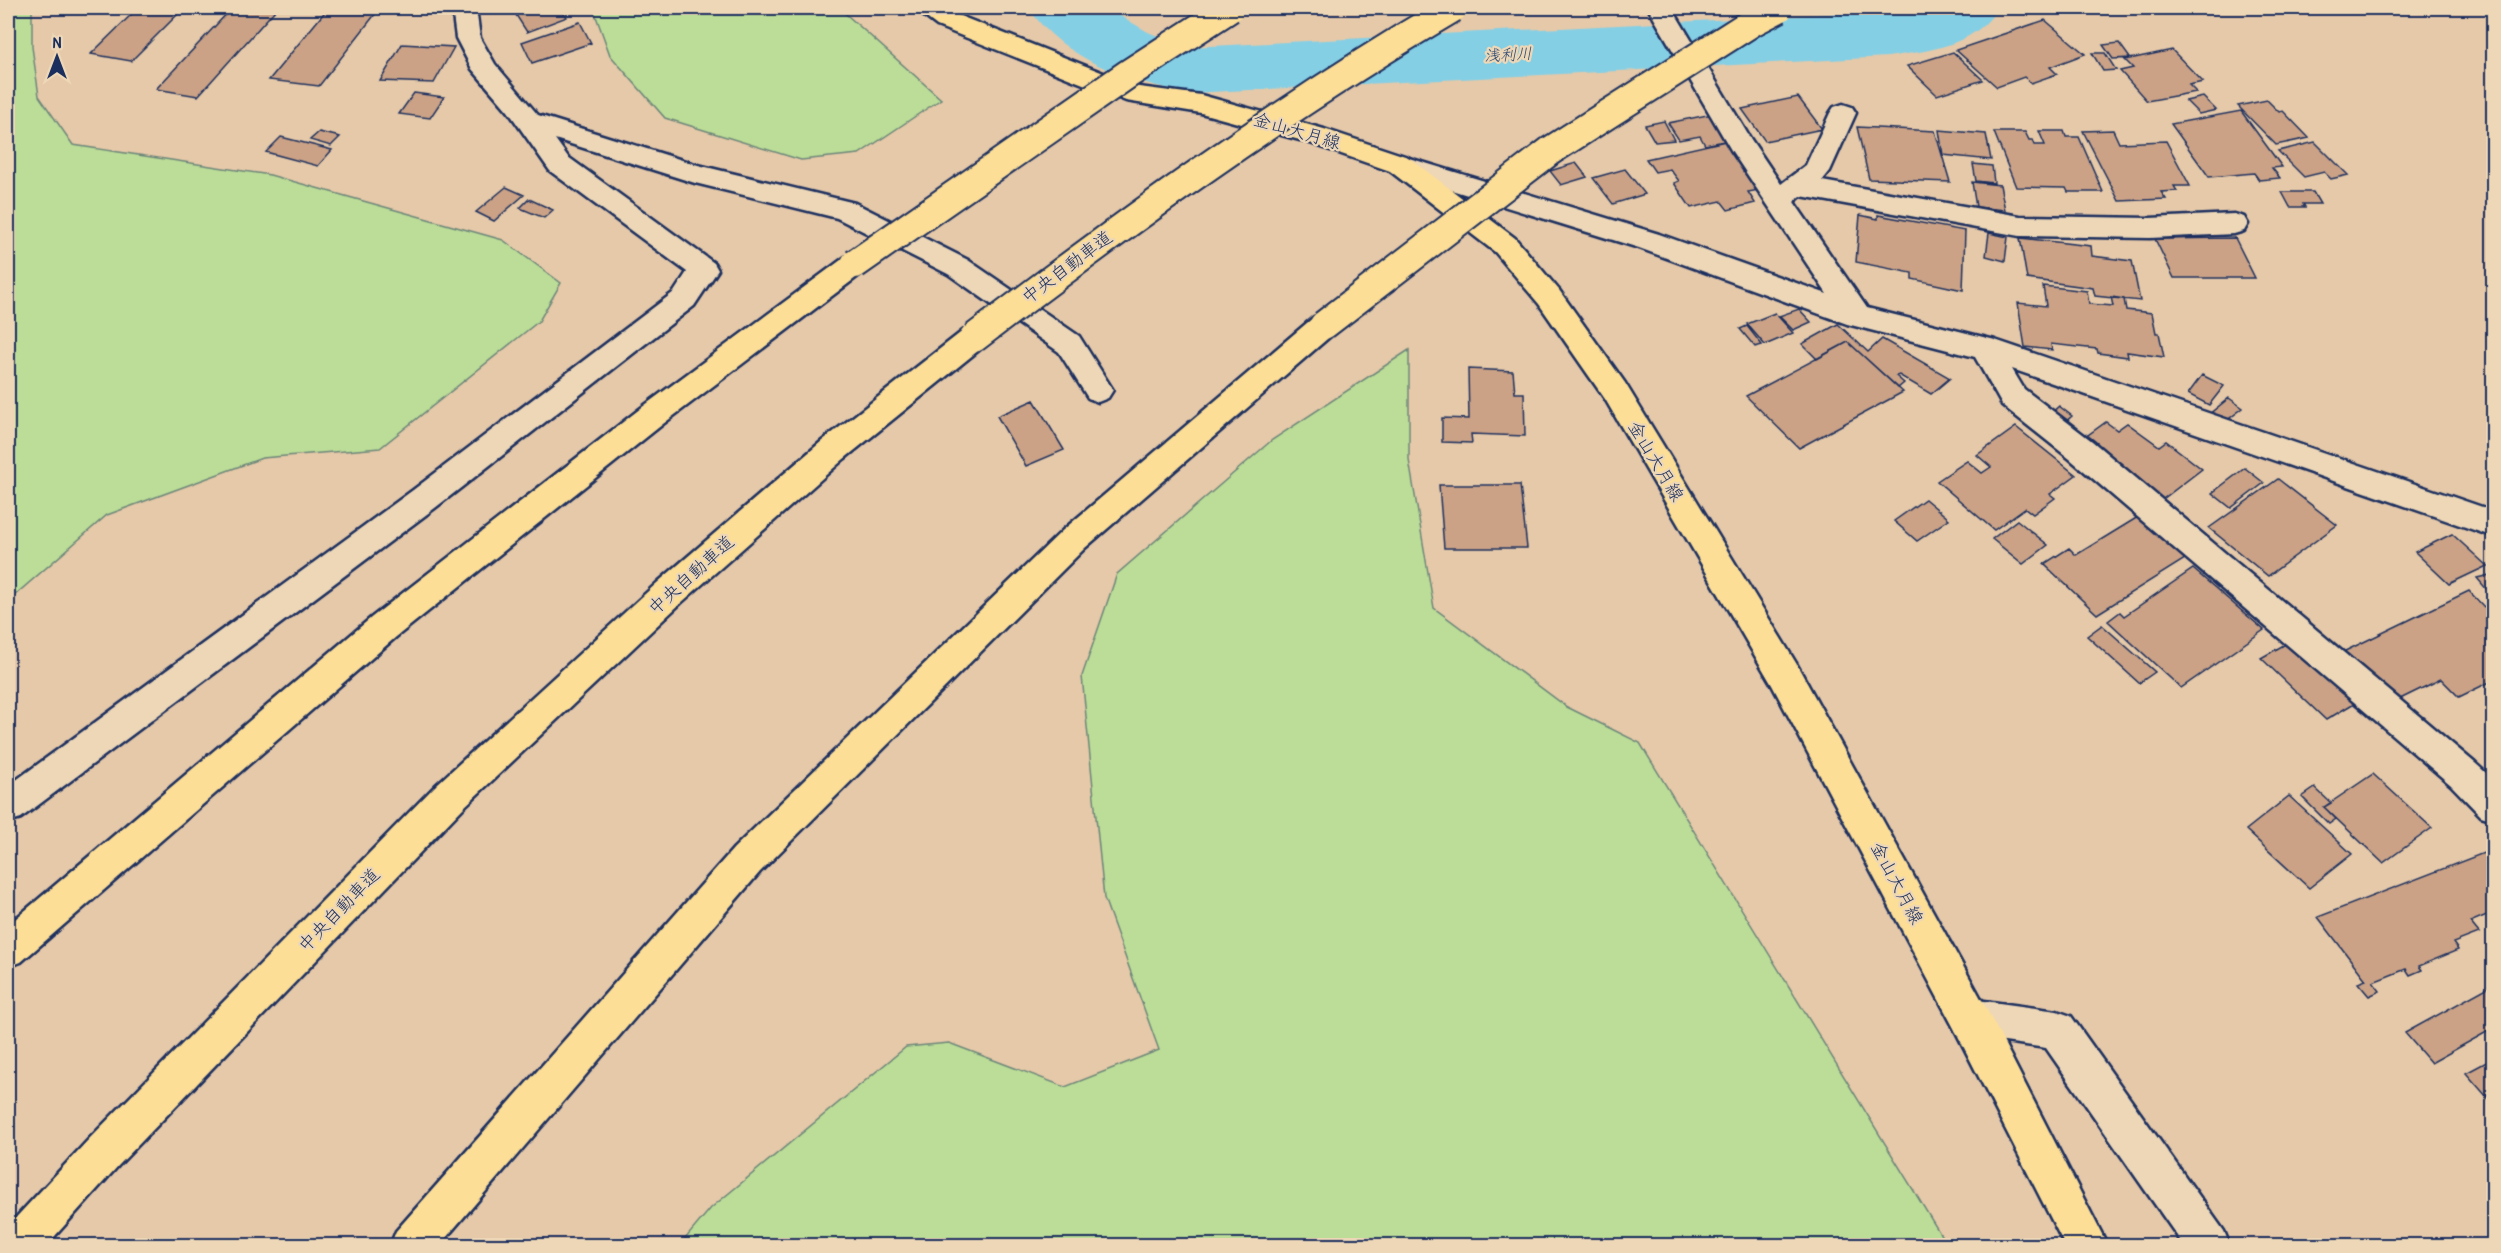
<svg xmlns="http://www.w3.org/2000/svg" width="2501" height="1253" viewBox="0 0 2501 1253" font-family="'Patrick Hand','Klee One',sans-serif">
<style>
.green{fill:#bcdd97;stroke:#6c867a;stroke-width:1.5}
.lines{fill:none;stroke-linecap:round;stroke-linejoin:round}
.river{fill:#85cfe5;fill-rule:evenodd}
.building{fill:#cba285;stroke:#1b2f5e;stroke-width:1.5}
.minor-casing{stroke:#1b2f5e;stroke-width:5}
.major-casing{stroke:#1b2f5e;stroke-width:5}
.highway-casing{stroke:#1b2f5e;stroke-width:5}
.minor{fill:#edd7b6;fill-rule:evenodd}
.major{fill:#fdde96;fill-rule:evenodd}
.highway{fill:#fdde96;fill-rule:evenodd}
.highway-bridge-casing{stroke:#1b2f5e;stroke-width:32;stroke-linecap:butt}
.highway-bridge{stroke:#fdde96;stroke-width:28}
.labels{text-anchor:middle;stroke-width:4.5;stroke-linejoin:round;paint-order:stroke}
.far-water-label{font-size:16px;font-style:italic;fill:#2b4772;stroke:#edd7b6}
.street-label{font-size:18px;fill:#1b2f5e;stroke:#edd7b6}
</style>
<rect width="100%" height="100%" fill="#e6c9a8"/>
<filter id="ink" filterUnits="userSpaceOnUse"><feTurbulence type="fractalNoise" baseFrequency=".0167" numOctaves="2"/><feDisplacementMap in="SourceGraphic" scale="12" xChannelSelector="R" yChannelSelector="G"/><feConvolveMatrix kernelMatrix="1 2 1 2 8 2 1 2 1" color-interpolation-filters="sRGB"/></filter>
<g filter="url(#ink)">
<path class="green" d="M8,8H32V47L39,96L73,145L270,175L503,240L561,283L539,321L380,448L262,458L107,515L8,601Z
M593,8H839L941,99L859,154L801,160L665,118L610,55Z
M1409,350V460L1434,608L1567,707L1640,743L1947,1245H680L711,1208L906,1047L949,1043L1065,1087L1159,1050L1104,898L1082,676L1117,574L1272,440Z"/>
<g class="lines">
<path class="river" d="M1029,8H1107L1148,32L1178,44L1191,47L1888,11L1914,8H1998C1973,47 1930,50 1888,57L1191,93C1133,83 1062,60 1029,8Z"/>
</g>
<path class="building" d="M138,8H184L131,61L91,54Z
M232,8H277L198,96L156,89Z
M328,8H380L319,86L269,80Z
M526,8H561L567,17L527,32L514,12Z
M2045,20L2085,54L2050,67L2057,74L2031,83L2024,77L1997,87L1956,50Z
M580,22L591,43L532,63L522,42Z
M2119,43L2130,58L2113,59L2103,45Z
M402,44L454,47L434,83L380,81Z
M2172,50L2203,82L2189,85L2196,92L2147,101L2120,71L2133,68L2125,60Z
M1953,52L1983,80L1937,95L1907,66Z
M2092,53H2105L2116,70L2103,71Z
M414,93L444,97L430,118L399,114Z
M1798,97L1822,129L1765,141L1742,109Z
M2203,97L2216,110L2199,114L2186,101Z
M2267,100L2279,112L2283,111L2309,138L2276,145L2238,106Z
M2241,111L2282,167L2272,168L2280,178L2259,180L2254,173L2209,177L2171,124Z
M1712,114L1729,140L1705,145L1700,136L1679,140L1668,123Z
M1664,121L1674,140L1655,142L1645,125Z
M1857,127L1935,131L1950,182L1869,179Z
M1939,130L1986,134L1991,160L1943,155Z
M2113,130L2119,143L2166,141L2190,186H2174L2177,191L2161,192L2166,199L2119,201L2083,131Z
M2039,131H2064L2066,137H2079L2103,192H2068L2066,188L2016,187L1994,132H2025L2029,140H2033L2035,145H2045Z
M319,132L340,137L331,146L310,140Z
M281,137L332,150L318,166L266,152Z
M1730,140L1759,190L1748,192L1755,203L1728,210L1721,201L1691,208L1674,183L1679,181L1670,169L1655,172L1646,159Z
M2315,142L2348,175L2331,179L2324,172L2304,177L2278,151Z
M1576,163L1587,177L1561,185L1550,171Z
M1973,164L1992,166L1994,183L1976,181Z
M1625,169L1645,194L1613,204L1593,178Z
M1972,182L2000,185L2005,210L1976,207Z
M506,187L524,195L494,221L476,212Z
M2282,192H2313L2320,204H2303L2305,207H2290Z
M529,199L553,210L544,218L520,208Z
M1860,215L1878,219V215L1965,231L1963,290L1912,279V273L1856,262Z
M1989,233L2008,237L2005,261L1986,256Z
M2020,238L2091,246L2092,256L2132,261L2140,301L2095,296L2093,288L2027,279Z
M2235,238L2255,278H2174L2155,239Z
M2043,286L2087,291L2089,304L2113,306L2111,297L2124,299L2126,310L2152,313L2156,333H2159L2164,357L2127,352L2128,357L2098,353L2097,349L2051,344L2052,350L2025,347L2018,303L2046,306Z
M1799,309L1811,322L1793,330L1779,316Z
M1775,313L1793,333L1765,345L1747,324Z
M1838,324L1868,352L1882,339L1950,378L1931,394L1899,375L1896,376L1904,383L1898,388L1848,342L1817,359L1802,344Z
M1747,326L1762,345L1755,347L1740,329Z
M1848,342L1903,392L1799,448L1746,396Z
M1468,369L1513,371L1515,393H1524L1525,436L1471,434L1472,443L1442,442V418L1469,419Z
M2202,375L2224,386L2209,405L2188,394Z
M2229,398L2243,408L2222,424L2208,415Z
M1034,400L1064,450L1026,466L997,416Z
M2059,406L2072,416L2064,423L2050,414Z
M2106,422L2117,430L2127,423L2159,446L2166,441L2202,469L2159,502L2081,440Z
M2016,427L2076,475L2050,494L2055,498L2033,514L2025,508L1994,530L1937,481L1967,461L1982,473L1991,467L1977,455Z
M2245,468L2264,483L2231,508L2212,493Z
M2278,479L2337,525L2268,576L2209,528Z
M1439,485H1520L1527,548H1444Z
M1925,499L1949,519L1917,541L1894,521Z
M2138,517L2185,559L2097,614L2044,564L2069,548L2076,555Z
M2017,520L2048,545L2023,564L1992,539Z
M2452,534L2487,566L2449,584L2415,552Z
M2193,569L2264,630L2181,688L2108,621L2120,612L2124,616Z
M2494,574V598L2477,578Z
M2469,591L2484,607L2494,604V680L2459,697L2441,679L2394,702L2343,652Z
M2102,625L2155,672L2139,683L2087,636Z
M2296,638L2361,699L2326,720L2261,658Z
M2373,774L2432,828L2383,863L2324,807Z
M2315,788L2331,803L2324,807L2336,819L2329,824L2302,797Z
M2289,796L2352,854L2309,888L2246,830Z
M2494,849V912L2470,922L2479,933L2453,943L2458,950L2419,966L2422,970L2410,975L2406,969L2373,982L2380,991L2369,996L2358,983L2366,980L2318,917Z
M2494,984V1028L2431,1063L2405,1033Z
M2494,1058V1105L2466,1073Z"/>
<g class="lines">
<g class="minor-casing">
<path id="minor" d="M452,8H476L480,38L495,64L538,115L698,165L855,203L968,260L1079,336L1113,390L1108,398L1098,402L1088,398L1059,352L948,274L837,218L695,183L555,139L568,157L714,263L718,270L694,306L435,508L21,818L8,822V786L413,490L674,292L687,272L550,171L508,111L472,69L456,38Z
M1648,8H1672L1750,138L1781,184L1806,165L1830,113L1834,107L1843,104L1852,107L1856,113L1830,171L1822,181L2020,216L2150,218L2234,214L2244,217L2248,224L2244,231L2234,234L2150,238L2020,236L1801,196L1794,202L1867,308L1995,340L2494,511V537L2012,369L2024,389L2092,441L2475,763L2494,780V820L2481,816L2451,785L2070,459L2002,405L1975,357L1847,324L1639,248L1390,171L1386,164L1390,157L1399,155L1659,234L1827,294L1731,150Z
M1970,999L2057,1011L2071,1016L2224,1231L2230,1246H2184L2046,1048L1970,1037L1956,1032L1951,1018L1956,1004Z"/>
</g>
<g class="major-casing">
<path id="major" d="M917,8H945L955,14L1139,87L1201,95L1324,129L1408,157L1515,238L1559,290L1625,383L1796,663L1984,1004L2108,1246H2065L1956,1032L1772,685L1605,399L1539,304L1495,252L1390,171L1307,142L1201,113L1126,101L937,26L920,13Z"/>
</g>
<g class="highway-casing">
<path id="highway" d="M855,254L865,257L869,264L865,271L663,424L396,637L21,962L8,967V925L372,617L641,408L845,257Z
M1324,314L1334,317L1338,325L1334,333L1085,548L760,872L439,1246H390L396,1231L734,848L1063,530L1314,317Z
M974,327L984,330L988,338L984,346L844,459L681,603L463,808L118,1166L46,1246H8V1226L90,1138L437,784L657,583L822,441L964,330Z"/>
</g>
<use href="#minor" class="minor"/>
<use href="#major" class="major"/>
<use href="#highway" class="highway"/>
<g class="highway-bridge-casing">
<path id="highway-bridge" d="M855,264L1128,74L1230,8
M1324,325L1550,151L1754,21L1779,8
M974,338C1129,220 1285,107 1453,8"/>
</g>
<use href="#highway-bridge" class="highway-bridge"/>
</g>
</g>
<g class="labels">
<g class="far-water-label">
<text transform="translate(1508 54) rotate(-3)" y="6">浅利川</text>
</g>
<g class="street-label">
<text transform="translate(1297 131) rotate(16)" y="6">金山大月線</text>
<text transform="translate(1067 267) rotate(-37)" y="6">中央自動車道</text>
<text transform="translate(1656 461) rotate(59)" y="6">金山大月線</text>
<text transform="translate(691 575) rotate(-42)" y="6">中央自動車道</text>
<text transform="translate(1897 883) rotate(62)" y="6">金山大月線</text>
<text transform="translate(339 910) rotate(-46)" y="6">中央自動車道</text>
</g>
</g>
<rect width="2501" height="1253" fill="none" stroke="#edd7b6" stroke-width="30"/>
<rect x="15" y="15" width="2471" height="1223" fill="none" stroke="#1b2f5e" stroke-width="2" filter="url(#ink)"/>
<g transform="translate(57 57)" stroke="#edd7b6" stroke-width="4.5" paint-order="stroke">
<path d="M0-4.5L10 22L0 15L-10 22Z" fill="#1b2f5e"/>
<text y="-9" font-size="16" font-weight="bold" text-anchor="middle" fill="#1b2f5e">N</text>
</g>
</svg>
